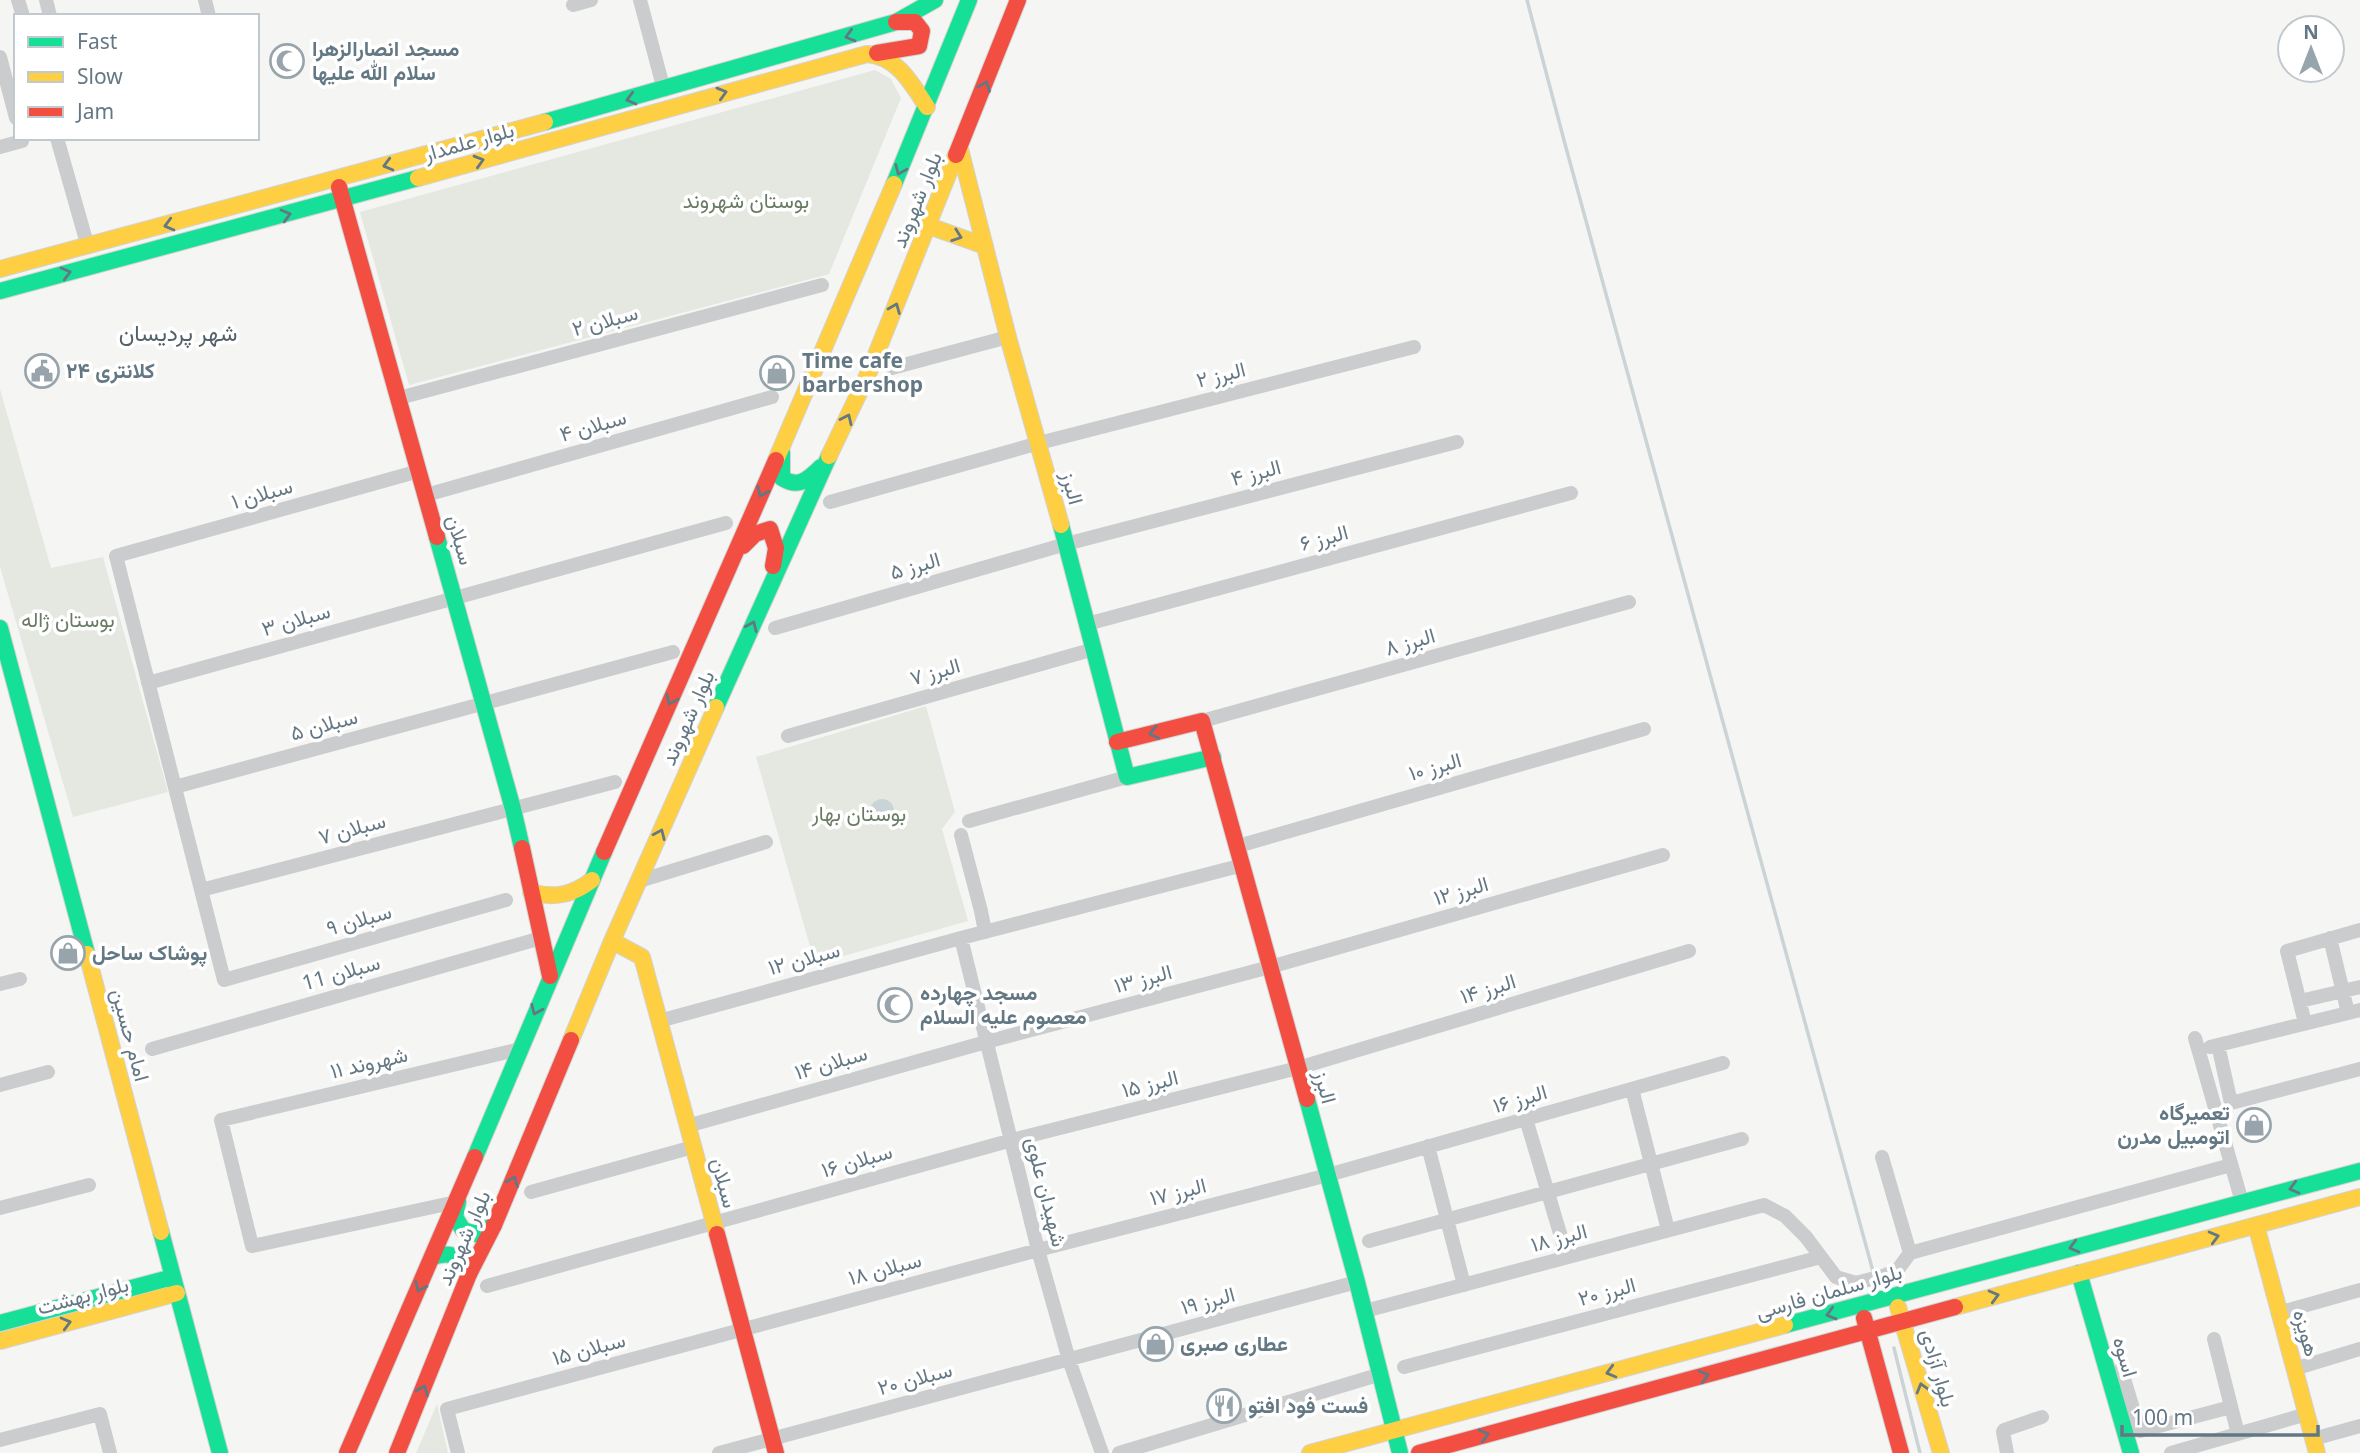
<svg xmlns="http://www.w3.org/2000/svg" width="2360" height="1453" viewBox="0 0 2360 1453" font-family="'Noto Sans',Vazirmatn,sans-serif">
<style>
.green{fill:#e4e8e1}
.water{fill:#cad4d6}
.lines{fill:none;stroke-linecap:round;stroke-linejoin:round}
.stream{stroke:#cad4d6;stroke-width:3.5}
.fast-casing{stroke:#d2d3d4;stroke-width:18}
.slow-casing{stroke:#d2d3d4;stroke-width:18}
.jam-casing{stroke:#d2d3d4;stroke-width:18}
.street{stroke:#cacccd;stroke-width:14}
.fast{stroke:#16e098;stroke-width:16}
.slow{stroke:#ffcf43;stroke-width:16}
.jam{stroke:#f24e42;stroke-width:16}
.oneway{stroke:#647884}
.labels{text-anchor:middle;stroke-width:7;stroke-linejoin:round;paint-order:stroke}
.poi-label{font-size:21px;font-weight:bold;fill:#647884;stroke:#fff;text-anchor:start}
.street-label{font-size:21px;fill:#647884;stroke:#fff}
.park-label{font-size:21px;fill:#697b63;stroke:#fff}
.neighbourhood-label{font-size:23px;fill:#526069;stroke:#fff}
</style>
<rect width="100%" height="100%" fill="#f5f5f3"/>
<path class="green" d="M875,70L891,79L901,98L829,274L409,385L360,212Z
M0,389L51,568L103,557L168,792L73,817L0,567Z
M926,706L955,812L942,829L968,921L815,964L756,757Z
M437,1404L448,1453H416Z"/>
<path class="water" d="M870 811a12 12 0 1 1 24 0a12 12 0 1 1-24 0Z"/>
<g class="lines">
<path class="stream" d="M1527,0L1565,144L1874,1275
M1894,1348L1920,1453"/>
<g class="fast-casing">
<path id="fast" d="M545,122L896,22L935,0
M894,184L969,0
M0,291L418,178
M782,453V478C799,489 808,479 821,467
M1061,525L1127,777L1213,757
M437,537L513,809L522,848
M0,628L87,954
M716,707L829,456
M1307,1099L1357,1282L1400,1453
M475,1157L604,852
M458,1202L455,1217L463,1230L476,1234L494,1225
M161,1232L220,1453
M433,1257C451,1251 462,1256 469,1274
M2079,1273L2131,1453
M0,1323L173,1277
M1785,1325L2360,1171"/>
</g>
<g class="slow-casing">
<path id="slow" d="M960,149L1008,337L1061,525
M418,178L867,54C897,56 912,84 927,107
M929,226L985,246
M0,269L545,122
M829,456L869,372L956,155
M776,460L894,184
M531,892C554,899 573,895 592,880
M612,941L642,957L717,1234
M87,954L161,1232
M571,1040L612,941L716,707
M2256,1225L2317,1453
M1898,1307L1941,1453
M1955,1307L2360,1197
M0,1341L177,1293
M1310,1453L1785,1325"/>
</g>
<g class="jam-casing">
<path id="jam" d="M877,53L919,46L922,31L915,22H896
M956,155L1018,0
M339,187L437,537
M743,546L755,534L770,529L776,548L773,566
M1117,742L1202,721L1307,1099
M522,848L550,976
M604,852L776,460
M717,1234L776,1453
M1864,1318L1901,1453
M347,1453L475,1157
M397,1453L469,1274L494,1225L571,1040
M1419,1453L1955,1307"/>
</g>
<path class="street" d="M18,0L23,16
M46,0L50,16
M205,0L209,16
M640,0L664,90
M573,5L591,0
M0,57L16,118
M57,138L88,247
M0,147L22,141L21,138
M892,368L1008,337
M399,398L822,285
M419,471L116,556L224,980L506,900
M426,495L772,397
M830,502L1039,443L1414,347
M1087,624L1571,493
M775,628L1066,544L1457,442
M148,683L726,523
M1202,721L1629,602
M788,736L1094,649
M175,787L673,652
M969,821L1127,777
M961,835L981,911L985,932
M1238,846L1644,729
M639,881L766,842
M201,890L615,782
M961,938L1038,1250L1069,1360L1102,1453
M2330,938L2348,1013
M0,984L20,979
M2300,1001L2360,987
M659,1021L961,938L1243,865
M2305,1023L2287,951L2360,930
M2195,1038L2242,1202
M2218,1045L2231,1103L2360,1069
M2210,1047L2360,1010
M152,1049L541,938
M0,1085L48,1072
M1632,1089L1668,1230
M1526,1119L1567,1257
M687,1126L986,1042L1270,967L1663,855
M1428,1146L1464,1285
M1882,1157L1910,1253L2231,1165
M531,1192L693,1147
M456,1202L252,1246L221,1120L520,1049
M0,1208L89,1185
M1369,1241L1742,1139
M487,1286L1012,1140L1298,1068L1689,951
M1365,1311L1764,1205L1785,1216L1806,1237L1836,1277L1856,1283L1886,1275L1899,1268L1910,1253
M2278,1313L2360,1290
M2214,1339L2238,1434
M1404,1367L1821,1257
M2121,1369L2140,1431L2231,1407
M2294,1369L2360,1349
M2313,1439L2360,1426
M0,1440L100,1414L110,1453
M458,1453L447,1409L1038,1250L1328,1175L1723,1063
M719,1453L1357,1282
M1119,1453L1381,1374
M2007,1453L2003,1432L2004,1430L2042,1417
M2171,1453L2307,1414"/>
<use href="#fast" class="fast"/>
<use href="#slow" class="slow"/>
<use href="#jam" class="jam"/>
</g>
<defs><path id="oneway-chevron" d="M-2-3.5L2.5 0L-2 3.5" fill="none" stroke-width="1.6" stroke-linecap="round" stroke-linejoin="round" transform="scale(1.75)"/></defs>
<g class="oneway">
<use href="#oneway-chevron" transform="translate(850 36) rotate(164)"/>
<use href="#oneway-chevron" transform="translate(985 86) rotate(-69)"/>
<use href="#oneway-chevron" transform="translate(722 93) rotate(-16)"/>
<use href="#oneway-chevron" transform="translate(631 99) rotate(165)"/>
<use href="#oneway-chevron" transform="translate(479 161) rotate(-16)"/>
<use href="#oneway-chevron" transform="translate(388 165) rotate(165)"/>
<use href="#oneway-chevron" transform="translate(900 170) rotate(113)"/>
<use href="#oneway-chevron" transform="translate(286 215) rotate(-15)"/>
<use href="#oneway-chevron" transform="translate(169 225) rotate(165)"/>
<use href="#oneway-chevron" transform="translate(957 236) rotate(20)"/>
<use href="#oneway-chevron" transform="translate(66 273) rotate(-15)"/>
<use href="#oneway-chevron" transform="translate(895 308) rotate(-68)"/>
<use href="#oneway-chevron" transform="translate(847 419) rotate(-65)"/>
<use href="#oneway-chevron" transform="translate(762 492) rotate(113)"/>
<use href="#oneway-chevron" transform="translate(752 626) rotate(-66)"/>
<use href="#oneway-chevron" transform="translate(671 700) rotate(114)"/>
<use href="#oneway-chevron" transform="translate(1154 733) rotate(167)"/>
<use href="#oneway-chevron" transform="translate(660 834) rotate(-66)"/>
<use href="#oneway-chevron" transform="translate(536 1010) rotate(113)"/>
<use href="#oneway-chevron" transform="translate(513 1181) rotate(-68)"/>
<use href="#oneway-chevron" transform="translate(2294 1188) rotate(165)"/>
<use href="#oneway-chevron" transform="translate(2214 1237) rotate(-15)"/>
<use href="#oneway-chevron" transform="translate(2074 1247) rotate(165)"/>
<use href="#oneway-chevron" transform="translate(420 1287) rotate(114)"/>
<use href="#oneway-chevron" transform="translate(1994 1296) rotate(-15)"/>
<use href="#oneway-chevron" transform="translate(1831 1314) rotate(164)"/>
<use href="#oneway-chevron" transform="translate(66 1323) rotate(-15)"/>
<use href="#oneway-chevron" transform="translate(1611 1372) rotate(165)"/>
<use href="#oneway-chevron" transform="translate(1704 1376) rotate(-15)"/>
<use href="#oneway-chevron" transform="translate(1922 1388) rotate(-106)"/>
<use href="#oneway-chevron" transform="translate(423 1390) rotate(-68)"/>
<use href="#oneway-chevron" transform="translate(1484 1435) rotate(-15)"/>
</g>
<defs>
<g id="mosque-ring" transform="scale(1.75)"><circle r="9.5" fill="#fff" stroke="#97a4ab" stroke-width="1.5"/><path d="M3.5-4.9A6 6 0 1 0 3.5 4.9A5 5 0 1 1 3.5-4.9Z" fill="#97a4ab"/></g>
<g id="civic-ring" transform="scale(1.75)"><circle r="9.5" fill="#fff" stroke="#97a4ab" stroke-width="1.5"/><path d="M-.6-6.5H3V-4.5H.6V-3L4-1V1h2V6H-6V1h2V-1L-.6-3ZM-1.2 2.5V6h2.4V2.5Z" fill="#97a4ab"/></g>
<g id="shop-ring" transform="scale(1.75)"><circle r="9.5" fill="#fff" stroke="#97a4ab" stroke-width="1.5"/><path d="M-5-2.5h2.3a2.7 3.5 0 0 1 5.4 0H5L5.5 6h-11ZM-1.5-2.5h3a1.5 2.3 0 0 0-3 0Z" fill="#97a4ab"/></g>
<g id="restaurant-ring" transform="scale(1.75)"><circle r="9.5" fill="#fff" stroke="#97a4ab" stroke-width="1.5"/><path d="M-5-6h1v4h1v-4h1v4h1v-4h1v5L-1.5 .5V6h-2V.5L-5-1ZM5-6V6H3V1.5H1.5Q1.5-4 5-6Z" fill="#97a4ab"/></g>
</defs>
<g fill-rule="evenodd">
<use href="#mosque-ring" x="287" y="61"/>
<use href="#civic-ring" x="42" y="371"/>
<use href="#shop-ring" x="777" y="373"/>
<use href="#shop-ring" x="68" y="953"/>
<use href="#mosque-ring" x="895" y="1005"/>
<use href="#shop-ring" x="2254" y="1125"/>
<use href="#shop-ring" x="1156" y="1344"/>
<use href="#restaurant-ring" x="1224" y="1406"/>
</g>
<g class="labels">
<g class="poi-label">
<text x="312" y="56">مسجد انصارالزهرا<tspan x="312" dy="24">سلام الله علیها</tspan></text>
<text x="802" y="368">Time cafe<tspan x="802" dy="24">barbershop</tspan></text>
<text x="66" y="378">کلانتری ۲۴</text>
<text x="92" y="960">پوشاک ساحل</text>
<text x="920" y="1000">مسجد چهارده<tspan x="920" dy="24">معصوم علیه السلام</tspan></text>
<text x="2230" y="1120" text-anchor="end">تعمیرگاه<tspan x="2230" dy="24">اتومبیل مدرن</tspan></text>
<text x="1180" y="1351">عطاری صبری</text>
<text x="1248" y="1413">فست فود افتو</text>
</g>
<g class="street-label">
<text transform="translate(469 142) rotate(-16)" y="7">بلوار علمدار</text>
<text transform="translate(917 200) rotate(-68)" y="7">بلوار شهروند</text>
<text transform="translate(605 321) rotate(-15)" y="7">سبلان ۲</text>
<text transform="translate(1221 375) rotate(-14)" y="7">البرز ۲</text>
<text transform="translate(593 426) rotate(-16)" y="7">سبلان ۴</text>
<text transform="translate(1256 473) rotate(-15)" y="7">البرز ۴</text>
<text transform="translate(1072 488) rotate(75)" y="7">البرز</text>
<text transform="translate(262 494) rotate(-16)" y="7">سبلان ۱</text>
<text transform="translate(1324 538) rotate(-15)" y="7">البرز ۶</text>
<text transform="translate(460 540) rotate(74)" y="7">سبلان</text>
<text transform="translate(915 566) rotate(-16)" y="7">البرز ۵</text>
<text transform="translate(296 620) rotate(-16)" y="7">سبلان ۳</text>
<text transform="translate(1410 642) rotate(-16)" y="7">البرز ۸</text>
<text transform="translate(935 672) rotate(-16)" y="7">البرز ۷</text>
<text transform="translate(688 718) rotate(-66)" y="7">بلوار شهروند</text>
<text transform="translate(324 725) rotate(-15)" y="7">سبلان ۵</text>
<text transform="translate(1435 767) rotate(-16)" y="7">البرز ۱۰</text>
<text transform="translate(352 829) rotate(-15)" y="7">سبلان ۷</text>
<text transform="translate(1461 891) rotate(-16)" y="7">البرز ۱۲</text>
<text transform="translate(359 920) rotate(-16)" y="7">سبلان ۹</text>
<text transform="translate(804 959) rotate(-15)" y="7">سبلان ۱۲</text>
<text transform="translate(341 973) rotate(-16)" y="7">سبلان 11</text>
<text transform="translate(1143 979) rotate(-15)" y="7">البرز ۱۳</text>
<text transform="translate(1488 989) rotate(-17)" y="7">البرز ۱۴</text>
<text transform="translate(130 1035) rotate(75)" y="7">امام حسین</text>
<text transform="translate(369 1063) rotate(-13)" y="7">شهروند ۱۱</text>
<text transform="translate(831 1063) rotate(-16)" y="7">سبلان ۱۴</text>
<text transform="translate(1150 1084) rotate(-14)" y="7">البرز ۱۵</text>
<text transform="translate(1325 1087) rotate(75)" y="7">البرز</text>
<text transform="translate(1520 1099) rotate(-16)" y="7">البرز ۱۶</text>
<text transform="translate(857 1161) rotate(-16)" y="7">سبلان ۱۶</text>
<text transform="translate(724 1183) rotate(75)" y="7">سبلان</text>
<text transform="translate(1046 1192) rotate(76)" y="7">شهیدان علوی</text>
<text transform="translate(1178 1192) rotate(-14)" y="7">البرز ۱۷</text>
<text transform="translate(464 1238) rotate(-66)" y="7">بلوار شهروند</text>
<text transform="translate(1559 1238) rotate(-15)" y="7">البرز ۱۸</text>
<text transform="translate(885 1269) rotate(-15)" y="7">سبلان ۱۸</text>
<text transform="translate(1607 1292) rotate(-15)" y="7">البرز ۲۰</text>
<text transform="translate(1829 1292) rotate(-16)" y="7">بلوار سلمان فارسی</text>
<text transform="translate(83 1296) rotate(-15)" y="7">بلوار بهشت</text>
<text transform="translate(1208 1301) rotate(-15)" y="7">البرز ۱۹</text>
<text transform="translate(2306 1333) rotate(74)" y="7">هویزه</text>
<text transform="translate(589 1349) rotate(-15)" y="7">سبلان ۱۵</text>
<text transform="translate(2125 1357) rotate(74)" y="7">اسوه</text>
<text transform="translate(1938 1368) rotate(74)" y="7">بلوار آزادی</text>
<text transform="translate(915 1379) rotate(-15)" y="7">سبلان ۲۰</text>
</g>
<g class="park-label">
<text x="746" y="208">بوستان شهروند</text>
<text x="68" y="627">بوستان ژاله</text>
<text x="859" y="821">بوستان بهار</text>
</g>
<g class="neighbourhood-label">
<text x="178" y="341">شهر پردیسان</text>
</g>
</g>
<rect x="14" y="14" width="245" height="126" fill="#ffffff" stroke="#c1c9ce" stroke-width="2"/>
<rect x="28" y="37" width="35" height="10" fill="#16e098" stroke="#c1c9ce" stroke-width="2"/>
<text x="77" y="49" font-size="21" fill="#647884">Fast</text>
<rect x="28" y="72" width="35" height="10" fill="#ffcf43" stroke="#c1c9ce" stroke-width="2"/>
<text x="77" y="84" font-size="21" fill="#647884">Slow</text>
<rect x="28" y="107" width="35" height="10" fill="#f24e42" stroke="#c1c9ce" stroke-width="2"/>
<text x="77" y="119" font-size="21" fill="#647884">Jam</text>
<g transform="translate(2311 49)"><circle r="33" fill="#ffffff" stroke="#c1c9ce" stroke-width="2"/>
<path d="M0-5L12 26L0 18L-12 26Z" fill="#97a4ab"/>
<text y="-10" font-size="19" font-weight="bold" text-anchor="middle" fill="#647884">N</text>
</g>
<path d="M2122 1425v10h196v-10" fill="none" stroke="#647884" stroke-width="3.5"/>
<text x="2132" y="1425" font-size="21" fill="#647884" stroke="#ffffff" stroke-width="5" paint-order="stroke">100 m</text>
</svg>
